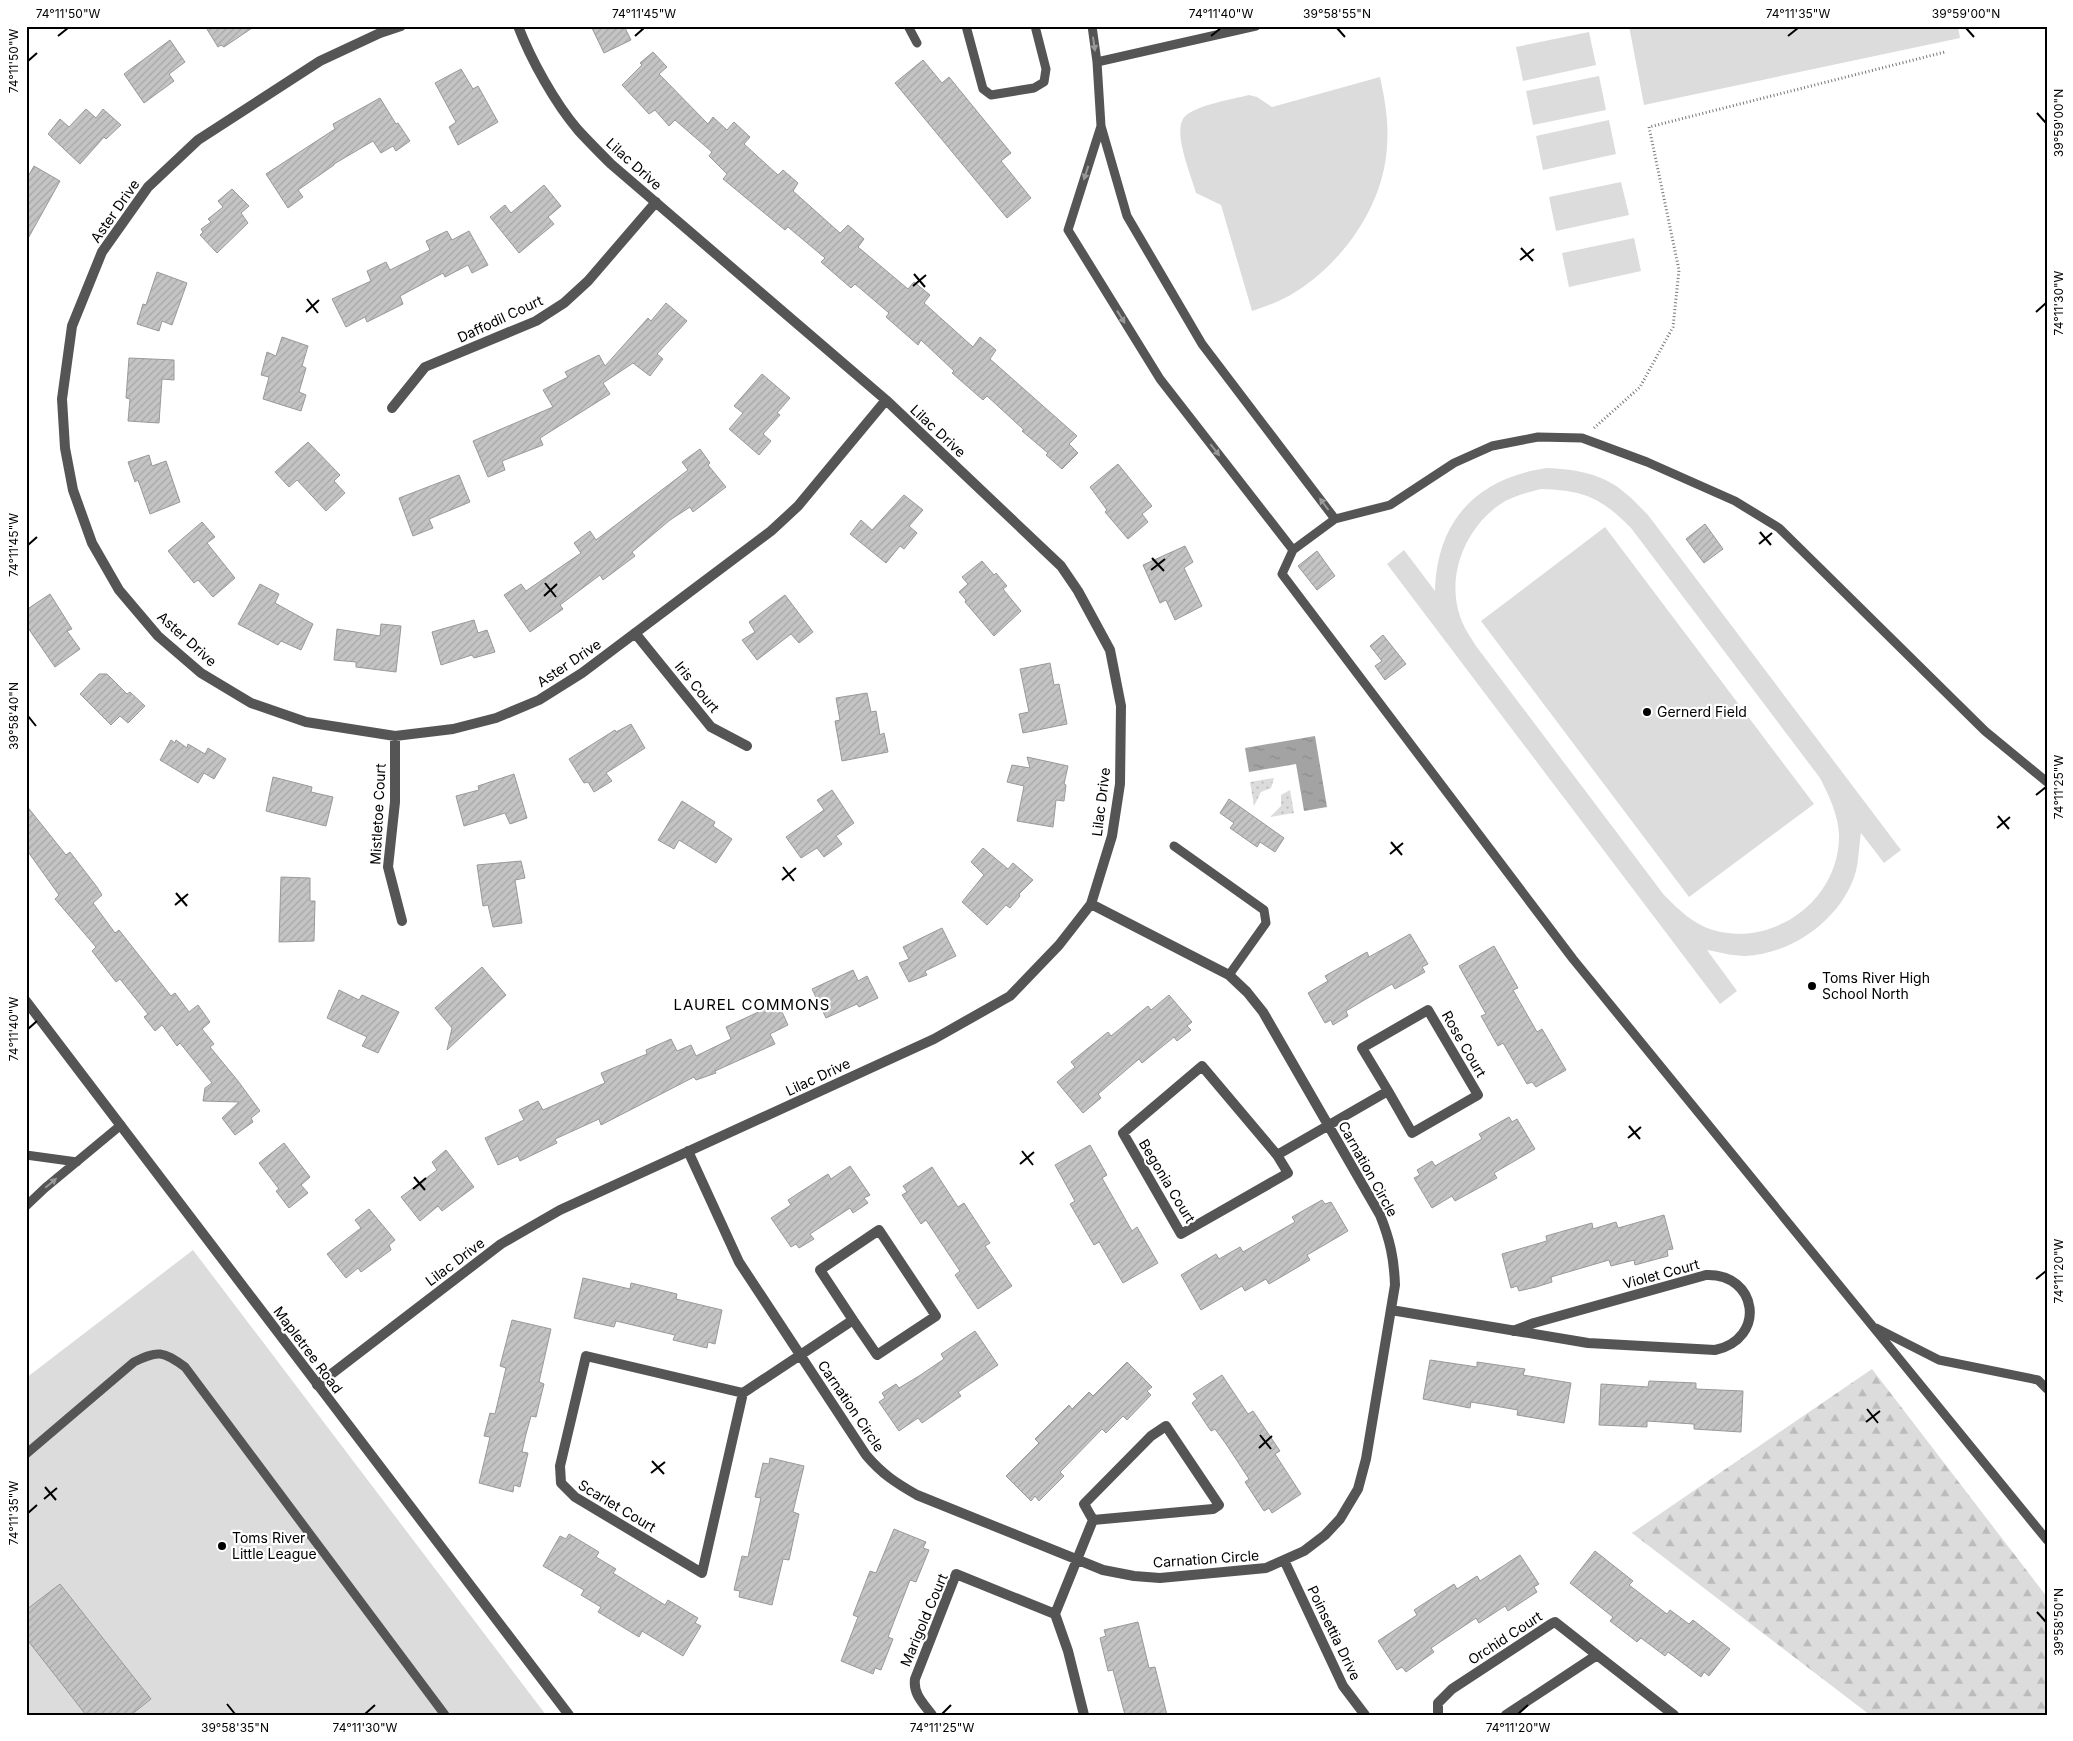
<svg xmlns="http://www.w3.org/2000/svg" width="2073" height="1741" viewBox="0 0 2073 1741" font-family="Inter,sans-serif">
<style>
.grass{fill:#dcdcdc;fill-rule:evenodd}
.forest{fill:url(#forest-firs)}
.garden{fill:url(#garden-dots)}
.water{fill:url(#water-ripples)}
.building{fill:url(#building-hatch);stroke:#999}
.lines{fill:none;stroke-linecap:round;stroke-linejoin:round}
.path{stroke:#777;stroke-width:3;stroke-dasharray:1 2.5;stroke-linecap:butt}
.service{stroke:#555;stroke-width:9}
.minor{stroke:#555;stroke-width:10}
.tertiary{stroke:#555;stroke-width:10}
.oneway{fill:#999}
.ticks{fill:none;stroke:#000;stroke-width:2}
.poi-dot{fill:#000;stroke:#fff;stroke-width:2}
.labels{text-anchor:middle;stroke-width:4.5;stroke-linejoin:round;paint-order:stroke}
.street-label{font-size:14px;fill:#000;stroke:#fff}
.poi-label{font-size:14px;fill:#000;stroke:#fff;text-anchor:start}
.neighbourhood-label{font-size:15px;letter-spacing:1px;fill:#000;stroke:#fff}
.neatline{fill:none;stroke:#000;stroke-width:2}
.ticks-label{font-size:12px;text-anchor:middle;fill:#000}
</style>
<defs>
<pattern id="forest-firs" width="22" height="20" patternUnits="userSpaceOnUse" patternTransform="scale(1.25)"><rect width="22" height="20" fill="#dcdcdc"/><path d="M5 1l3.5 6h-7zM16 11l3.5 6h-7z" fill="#bbb"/></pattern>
<pattern id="garden-dots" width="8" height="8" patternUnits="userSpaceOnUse" patternTransform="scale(1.25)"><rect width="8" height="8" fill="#dcdcdc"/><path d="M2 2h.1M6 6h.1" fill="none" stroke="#bbb" stroke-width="1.8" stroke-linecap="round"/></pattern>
<pattern id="water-ripples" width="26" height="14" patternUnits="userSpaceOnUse" patternTransform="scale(1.25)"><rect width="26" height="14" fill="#a3a3a3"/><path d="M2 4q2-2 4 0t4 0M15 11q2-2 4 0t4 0" fill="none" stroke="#8b8b8b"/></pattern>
<pattern id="building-hatch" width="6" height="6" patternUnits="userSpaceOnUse" patternTransform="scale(1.25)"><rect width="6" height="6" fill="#c4c4c4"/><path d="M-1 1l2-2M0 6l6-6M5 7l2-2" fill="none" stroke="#a7a7a7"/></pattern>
</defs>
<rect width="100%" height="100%" fill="#fff"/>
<path class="grass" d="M1629,26H1958L1960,38L1644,105Z
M1589,32L1596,65L1523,81L1516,47Z
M1599,76L1606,110L1533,125L1526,91Z
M1380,77C1385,100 1389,122 1387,146C1384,204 1345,260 1297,291C1283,300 1268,306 1252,311L1221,205L1196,193C1191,175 1175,138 1182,121C1187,106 1234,99 1249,95L1257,97L1272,107Z
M1609,120L1616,154L1543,170L1536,136Z
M1621,182L1629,215L1556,231L1549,197Z
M1634,238L1641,271L1569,287L1562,253Z
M1547,468C1572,469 1599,473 1619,488C1630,496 1639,506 1648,515L1901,850L1884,863L1861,833C1859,845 1859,858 1856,871C1843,918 1793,954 1745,956C1732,956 1719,952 1707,950L1737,991L1720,1004L1387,564L1404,550L1435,591C1437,519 1478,478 1547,468ZM1541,489C1583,490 1602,498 1631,528L1820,778C1829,796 1838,814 1839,835C1840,899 1774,948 1713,930C1693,924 1679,910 1664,895L1476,646C1472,639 1467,633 1464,626C1444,585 1461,535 1495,508C1508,497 1525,493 1541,489Z
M1605,527L1814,804L1689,897L1481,621Z
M193,1250L546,1715H26V1378Z"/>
<path class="forest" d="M1872,1369L2047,1597V1715H1870L1632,1533Z"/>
<path class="garden" d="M1274,778L1271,788L1261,792L1254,806L1250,782Z
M1290,790L1294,813L1270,817L1281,806V795Z"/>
<path class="water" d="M1315,736L1327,807L1304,811L1296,764L1249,772L1245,748Z"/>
<path class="building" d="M205,26H255L224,47L221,45L218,47Z
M591,26H624L631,40L604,53Z
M170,40L185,62L169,74L174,81L144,103L124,74Z
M653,52L667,67L659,74L708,124L713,117L727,130L734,122L750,137L744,144L778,175L783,170L798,183L793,191L840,233L848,225L864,239L858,247L908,289L914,282L930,295L924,303L973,347L980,337L996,350L990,359L1077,436L1069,444L1078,453L1062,469L1046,455L1048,453L1022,431L1024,430L987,396L983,400L952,373L954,371L921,340L918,345L886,317L889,313L855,284L851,288L821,262L825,258L788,227L785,230L723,179L727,174L709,156L712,152L675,120L669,126L655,110L649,114L622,85L642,65L640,63Z
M923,60L942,83L949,77L1011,153L1001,161L1031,198L1007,218L895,83Z
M461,69L473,89L478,86L498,122L458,145L449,127L456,122L435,83Z
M380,98L396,124L398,123L410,141L396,151L393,146L381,153L373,141L334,164V165L298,190L303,197L288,208L266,174L335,129L333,124Z
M86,109L96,118L103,109L121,125L106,139L104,137L80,164L48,134L60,119L69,127Z
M34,166L60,181L26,242V180Z
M544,185L561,206L548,217L554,224L519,253L490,217L505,205L511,213Z
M232,189L249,206L241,213L248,223L217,253L200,235L203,232L201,229L211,222L208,219L223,207L218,201Z
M447,231L452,240L469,231L488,265L472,273L468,265L445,277L443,273L400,296L403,304L367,322L365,317L346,327L332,299L371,281L367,271L386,262L390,270L430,250L426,241Z
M157,272L187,283L172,325L162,321L159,331L137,324L143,304L146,305Z
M666,303L687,321L657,354L663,359L650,376L633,363L603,383L610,394L540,438L543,445L502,461L505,470L488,477L473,441L553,407L543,390L568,377L565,372L599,355L605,366L648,318L651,321Z
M282,337L308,346L302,366L306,368L299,392L306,395L301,411L263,399L269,377L261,375L267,352L276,356Z
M129,358L174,360V380L162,379L159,423L128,421L130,399L126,398Z
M762,374L790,398L777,413L780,415L763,434L771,441L759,455L729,429L743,413L734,406Z
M308,442L340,475L334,481L345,493L326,511L297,480L289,487L275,472Z
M700,449L710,463L708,465L726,487L693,512L690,507L670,520L632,552L635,556L603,580L600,575L560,605L563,609L530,632L504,595L521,584L526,591L581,553L574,543L590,531L596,540L688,470L682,462Z
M149,455L152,466L166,461L180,502L150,514L138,480L135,482L128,462Z
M1118,464L1152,506L1142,514L1148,522L1128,539L1105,512L1107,510L1090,487Z
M459,475L470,502L429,519L433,528L413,536L399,498Z
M904,495L923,510L909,526L917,533L904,549L900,546L886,563L850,534L861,520L872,530Z
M202,522L215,537L207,543L235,578L213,597L198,580L194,583L168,551Z
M1705,524L1723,549L1704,563L1686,539Z
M1185,546L1193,562L1184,568L1202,606L1175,620L1166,600L1160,603L1143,565Z
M1317,551L1335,576L1317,590L1298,566Z
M982,561L994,575L996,573L1007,586L1003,589L1021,611L994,636L965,602L966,600L959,592L968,584L962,577Z
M260,584L279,594L275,603L313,624L301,650L281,641L278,645L238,624Z
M50,594L72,629L67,631L80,649L55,667L26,625V610Z
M785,595L813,632L799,643L791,634L757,660L742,640L755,632L749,622Z
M474,620L478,633L487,630L495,652L474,658L472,655L441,665L432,632Z
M381,624L401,626L396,672L356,667V662L334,660L337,629L380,636Z
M1383,635L1406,664L1385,680L1375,666L1382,661L1370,646Z
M1050,663L1054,685L1059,684L1067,724L1023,733L1019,714L1029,712L1020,669Z
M99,674H107L127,694L130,692L145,706L128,723L120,716L111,725L80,694Z
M867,693L871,712L876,711L880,735L884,733L888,752L842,761L835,721L840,720L836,698Z
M631,724L645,748L606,773L612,781L594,792L588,782L584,783L569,759L615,730L616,732Z
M171,740L175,743L176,740L187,748L188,744L205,754L208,748L226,759L214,779L204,773L198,783L160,760Z
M1027,757L1068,766L1064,784L1066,785L1064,801L1056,800L1053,827L1017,821L1024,786L1007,782L1012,765L1030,768Z
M514,774L527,818L510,824L505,813L464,826L456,796L479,790L478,786Z
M273,777L312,787L311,792L333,797L326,826L266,811Z
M832,790L854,823L836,836L842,844L824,857L817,848L801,858L786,837L824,810L817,800Z
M1229,799L1284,838L1275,852L1260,842L1257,847L1230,828L1234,823L1220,813Z
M682,801L715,822L713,826L732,839L716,863L679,840L674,849L658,840Z
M26,805L66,855L70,852L97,887L102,895L93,903L115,933L119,930L171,996L175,993L189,1012L198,1005L210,1022L202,1029L214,1044L210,1047L238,1081L260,1111L251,1118L253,1122L235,1135L222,1118L239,1102L203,1101L205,1088L212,1083L180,1043L177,1046L162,1025L155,1031L144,1017L148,1014L120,979L116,982L92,951L96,947L55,899L59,895L26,849Z
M983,848L1008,869L1013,863L1033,880L1019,894L1020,896L1010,908L1006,905L987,925L962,902L984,875L971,862Z
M521,861L525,878L515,880L522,923L493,927L488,905L483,906L477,865Z
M281,877L310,878V901H315L314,941L279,942Z
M942,928L956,956L925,971L927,975L909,982L899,963L909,959L903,947Z
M1410,934L1428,964L1422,967L1425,972L1395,989L1392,984L1366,999L1346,1011L1348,1016L1333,1025L1331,1020L1325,1023L1308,993L1328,981L1325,976L1367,952L1369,957Z
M1494,946L1518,988L1513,990L1537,1032L1542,1029L1566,1070L1536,1087L1532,1082L1527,1084L1503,1043L1498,1046L1481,1016L1486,1014L1459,966Z
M482,967L506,995L447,1050L452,1028L435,1008Z
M853,970L858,981L867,976L878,998L859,1007L857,1004L826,1018L812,989Z
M339,990L359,1000L362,995L399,1012L378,1053L362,1046L367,1037L327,1018Z
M1169,995L1192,1022L1187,1026L1191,1030L1177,1041L1174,1037L1142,1063L1139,1059L1098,1094L1101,1098L1083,1113L1057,1082L1075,1067L1071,1062L1108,1032L1111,1036L1148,1006L1151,1010Z
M778,1003L788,1025L770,1034L775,1044L715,1071L716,1073L696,1080L694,1077L601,1125L599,1119L555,1139L557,1143L520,1161L518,1156L498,1165L485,1138L524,1120L519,1110L538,1101L543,1110L605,1083L601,1073L647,1054L646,1050L671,1039L677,1051L691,1045L696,1056L731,1039L726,1027Z
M1509,1117L1512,1122L1517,1119L1535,1149L1494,1173L1497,1178L1455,1201L1452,1196L1432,1208L1414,1178L1420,1175L1417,1170L1432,1161L1435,1166L1482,1139L1479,1134Z
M284,1143L310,1177L301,1185L308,1193L289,1208L276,1191L279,1189L259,1163Z
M1090,1145L1107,1175L1102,1178L1132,1231L1137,1227L1158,1263L1123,1283L1099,1242L1094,1245L1070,1204L1075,1201L1055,1165Z
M446,1150L474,1187L442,1211L438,1206L420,1221L401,1197L437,1170L432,1162Z
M850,1166L870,1195L864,1198L868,1203L853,1213L850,1208L810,1234L814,1239L799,1248L796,1244L791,1247L771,1218L791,1205L788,1200L828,1174L831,1179Z
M932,1167L958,1207L964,1203L990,1243L985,1246L1012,1286L978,1309L955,1275L960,1271L926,1220L921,1224L902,1195L907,1192L903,1186Z
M1322,1200L1325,1204L1331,1202L1348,1231L1307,1255L1310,1260L1269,1284L1266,1279L1245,1291L1242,1286L1201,1310L1181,1275L1216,1254L1219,1259L1240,1247L1243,1252L1295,1222L1292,1217Z
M369,1209L395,1240L389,1245L391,1250L361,1272L358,1268L346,1278L327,1254L361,1228L355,1220Z
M1664,1215L1673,1249L1667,1250L1668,1256L1635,1265L1634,1260L1611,1266L1609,1260L1551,1277L1552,1282L1536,1287L1519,1291L1517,1286L1511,1288L1502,1254L1547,1241L1546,1236L1592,1223L1593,1229L1616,1222L1618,1228Z
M583,1278L630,1289L631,1283L677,1294L676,1299L722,1310L715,1344L708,1342L707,1348L673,1340L675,1335L616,1321L614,1327L574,1318Z
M512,1320L551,1329L539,1382L544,1384L540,1400L536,1417L531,1416L526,1434L522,1452L528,1453L520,1487L514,1485L513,1492L479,1483L490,1437L484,1436L490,1413L495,1414L506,1368L500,1366Z
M975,1331L998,1365L958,1392L961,1396L922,1423L918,1418L899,1431L879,1402L885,1398L882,1393L896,1384L899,1388L919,1376L944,1359L941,1354Z
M1430,1360L1477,1367V1362L1525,1369L1523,1375L1571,1383L1564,1423L1517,1415L1518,1410L1495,1406L1471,1402L1470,1408L1423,1399Z
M1127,1362L1152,1387L1147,1391L1151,1395L1127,1420L1123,1416L1106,1433L1102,1429L1060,1472L1064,1476L1039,1501L1035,1496L1031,1501L1006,1476L1039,1443L1035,1439L1069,1405L1072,1409L1089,1392L1093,1396Z
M1222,1375L1248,1414L1253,1411L1280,1451L1275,1454L1301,1494L1272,1513L1269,1508L1264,1511L1245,1482L1249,1479L1226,1444L1215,1429L1211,1431L1192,1403L1197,1399L1193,1394Z
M1649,1381L1696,1383V1389L1743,1391L1741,1432L1694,1429V1424L1647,1421V1427L1599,1425L1601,1384L1648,1387Z
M770,1458L804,1466L793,1512L799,1514L789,1560L783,1559L772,1605L739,1597L740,1591L734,1590L742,1556L748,1557L761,1498L755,1497L763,1463L769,1464Z
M894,1529L926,1542L923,1548L929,1550L916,1582L910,1580L888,1637L893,1639L881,1670L875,1668L873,1674L841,1661L858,1617L853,1615L870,1571L876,1573Z
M569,1534L599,1552L596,1557L616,1569L613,1573L665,1605L668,1600L698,1618L695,1623L701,1626L683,1656L642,1631L639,1637L598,1612L601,1607L581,1595L584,1590L543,1566L560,1536L566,1539Z
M1595,1551L1633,1581L1629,1585L1667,1614L1670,1610L1689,1624L1693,1620L1730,1649L1709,1676L1704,1672L1701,1677L1668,1652L1665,1656L1641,1638L1637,1642L1610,1621L1613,1617L1570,1583Z
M1520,1555L1539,1584L1534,1587L1537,1592L1508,1611L1505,1606L1479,1623L1476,1618L1431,1648L1434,1652L1406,1672L1402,1667L1397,1670L1378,1641L1417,1615L1414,1610L1454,1584L1457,1589L1477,1576L1480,1581Z
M60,1584L151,1699L131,1715H86L26,1638V1610Z
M1138,1622L1149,1668L1155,1667L1167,1715H1125L1113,1670L1108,1671L1100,1638L1106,1636L1104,1630Z"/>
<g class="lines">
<path class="path" d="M1594,428L1640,387L1673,327L1679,270L1649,127L1945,52"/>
<path class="service" d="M908,26L917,43
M966,26L983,89L991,95L1034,88L1044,82L1046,69L1035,26
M1092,26L1097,62L1101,126L1127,216L1202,344L1335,519L1293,550L1160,379L1068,230L1101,126
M1097,62L1256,26
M1335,519L1390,505L1454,463L1492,446L1538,437L1582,438L1647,462L1735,501L1779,528L1985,731L2047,782
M1293,550L1282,574L1573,959L2047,1540
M1174,846L1264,910L1266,923L1229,975
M26,1155L77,1162
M26,1206L45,1188L121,1125
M1876,1328L1939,1360L2038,1380L2047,1389
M26,1454L134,1362C158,1350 163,1351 185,1367L445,1715"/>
<path class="minor" d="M401,26L380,33L320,61L198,140L148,187L102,252L72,326L62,399L65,448L73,490L92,543L119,590L158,636L201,673L251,703L306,722L395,736L453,729L496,718L539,700L582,673L771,531L798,506L886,400
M392,408L425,367L536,321L564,303L588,281L656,202
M635,633L711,727L747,746
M395,736V802L388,867L402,921
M688,1151L739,1262L866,1455C882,1474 896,1483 917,1495L1103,1570L1134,1576L1160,1578L1266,1568L1304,1551L1325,1535L1340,1519L1358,1489L1366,1459L1395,1285C1394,1258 1390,1240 1380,1215L1263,1012L1247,992L1229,975L1091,904
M1277,1155L1202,1066L1123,1133L1181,1234L1288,1173L1277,1155L1388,1091L1412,1133L1478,1095L1428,1010L1362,1048L1388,1091
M1391,1310L1588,1343L1715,1350C1767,1339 1758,1273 1706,1275L1534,1323L1513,1331
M317,1385L501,1244L560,1210L934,1039L1010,996L1059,945L1091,904L1112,836L1120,784L1121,706L1110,650L1078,591L1061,566L886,400L611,164C600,153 589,142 578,130C555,103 531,60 518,26
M743,1393L702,1573L575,1497L561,1483L560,1466L586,1356L743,1393L853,1320L820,1270L879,1230L936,1316L877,1355L853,1320
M1284,1560L1343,1686L1365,1715
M932,1715C923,1703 913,1694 915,1679L956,1574L1055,1614
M1084,1715L1068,1651L1055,1614L1093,1520L1213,1509L1219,1505L1166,1426L1151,1436L1084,1504L1093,1520
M1438,1715V1703L1452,1689L1551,1624L1555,1622L1597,1655
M1506,1715L1597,1655L1674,1715"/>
<path class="tertiary" d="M26,1001L569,1715"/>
</g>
<defs><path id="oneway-solid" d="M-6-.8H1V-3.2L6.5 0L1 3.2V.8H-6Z" transform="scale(1.25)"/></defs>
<g class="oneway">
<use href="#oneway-solid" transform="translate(1094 44) rotate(82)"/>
<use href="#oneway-solid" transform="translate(1086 173) rotate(108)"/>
<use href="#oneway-solid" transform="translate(1121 317) rotate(58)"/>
<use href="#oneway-solid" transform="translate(1215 450) rotate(52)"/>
<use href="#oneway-solid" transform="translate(1324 504) rotate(-127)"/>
<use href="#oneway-solid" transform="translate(51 1183) rotate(-40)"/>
</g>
<path class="ticks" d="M1337,28L1345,37M1966,28L1974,37M58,36L68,28M635,36L644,28M1211,36L1221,28M1788,36L1798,28M28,61L37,53M2037,113L2046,123M1521,248L1533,261M1520,260L1534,249M914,274L925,287M913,286L926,275M307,299L318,313M306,312L319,300M2036,312L2046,303M1760,532L1771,545M1759,544L1772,533M28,545L37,537M1152,558L1164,571M1151,570L1165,559M545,583L556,597M544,596L557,584M28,716L36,726M2036,795L2046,787M1998,816L2009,829M1997,828L2010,817M1391,842L1402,855M1390,854L1403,843M783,867L794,881M782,880L796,868M176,893L187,906M175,905L188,894M28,1029L37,1021M1629,1126L1640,1139M1628,1138L1641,1127M1022,1151L1033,1165M1020,1164L1034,1152M414,1177L425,1190M413,1189L426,1178M2036,1279L2046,1271M1867,1409L1878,1423M1866,1422L1880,1411M1260,1435L1271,1449M1259,1448L1272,1436M652,1461L664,1474M651,1473L665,1462M45,1487L56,1500M44,1499L57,1488M28,1513L37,1505M2037,1612L2046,1622M227,1704L235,1714M365,1714L375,1705M942,1714L951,1705M1518,1714L1528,1705"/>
<g class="poi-dot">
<circle cx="1647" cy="712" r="5"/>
<circle cx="1812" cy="986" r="5"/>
<circle cx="222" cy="1546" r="5"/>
</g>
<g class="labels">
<g class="street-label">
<text transform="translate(634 164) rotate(42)" y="5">Lilac Drive</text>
<text transform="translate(115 211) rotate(-55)" y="5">Aster Drive</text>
<text transform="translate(500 319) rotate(-25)" y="5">Daffodil Court</text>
<text transform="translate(938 431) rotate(43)" y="5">Lilac Drive</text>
<text transform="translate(187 639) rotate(42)" y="5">Aster Drive</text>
<text transform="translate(569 663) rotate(-34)" y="5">Aster Drive</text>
<text transform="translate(697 687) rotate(51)" y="5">Iris Court</text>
<text transform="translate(1101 802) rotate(-83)" y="5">Lilac Drive</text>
<text transform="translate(378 814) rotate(-87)" y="5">Mistletoe Court</text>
<text transform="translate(1464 1044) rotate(60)" y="5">Rose Court</text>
<text transform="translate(818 1077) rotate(-25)" y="5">Lilac Drive</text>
<text transform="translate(1368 1169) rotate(61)" y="5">Carnation Circle</text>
<text transform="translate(1167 1181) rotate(59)" y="5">Begonia Court</text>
<text transform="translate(455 1262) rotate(-37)" y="5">Lilac Drive</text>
<text transform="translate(1661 1274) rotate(-15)" y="5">Violet Court</text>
<text transform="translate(308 1350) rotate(53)" y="5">Mapletree Road</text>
<text transform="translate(851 1406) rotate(56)" y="5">Carnation Circle</text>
<text transform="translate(617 1506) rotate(31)" y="5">Scarlet Court</text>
<text transform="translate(1206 1559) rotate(-4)" y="5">Carnation Circle</text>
<text transform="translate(924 1620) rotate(-67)" y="5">Marigold Court</text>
<text transform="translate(1334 1633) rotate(64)" y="5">Poinsettia Drive</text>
<text transform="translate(1505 1638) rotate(-33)" y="5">Orchid Court</text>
</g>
<g class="poi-label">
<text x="1657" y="717">Gernerd Field</text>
<text x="1822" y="983">Toms River High<tspan x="1822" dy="16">School North</tspan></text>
<text x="232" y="1543">Toms River<tspan x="232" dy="16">Little League</tspan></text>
</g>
<g class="neighbourhood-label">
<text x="752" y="1010">LAUREL COMMONS</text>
</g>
</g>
<rect width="2073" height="1741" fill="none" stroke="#ffffff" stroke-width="55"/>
<rect x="28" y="28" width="2018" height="1686" class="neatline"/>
<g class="ticks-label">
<text x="68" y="18">74°11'50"W</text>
<text x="644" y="18">74°11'45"W</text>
<text x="1221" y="18">74°11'40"W</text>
<text x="1337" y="18">39°58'55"N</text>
<text x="1798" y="18">74°11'35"W</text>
<text x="1966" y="18">39°59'00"N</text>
<text transform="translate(14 61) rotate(-90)" y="4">74°11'50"W</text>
<text transform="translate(2059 123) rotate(-90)" y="4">39°59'00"N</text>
<text transform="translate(2059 303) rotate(-90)" y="4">74°11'30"W</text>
<text transform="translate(14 545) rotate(-90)" y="4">74°11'45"W</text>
<text transform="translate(14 716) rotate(-90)" y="4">39°58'40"N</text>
<text transform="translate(2059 787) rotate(-90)" y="4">74°11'25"W</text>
<text transform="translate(14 1029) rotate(-90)" y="4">74°11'40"W</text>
<text transform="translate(2059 1271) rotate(-90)" y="4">74°11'20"W</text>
<text transform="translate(14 1513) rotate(-90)" y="4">74°11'35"W</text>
<text transform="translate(2059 1622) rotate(-90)" y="4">39°58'50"N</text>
<text x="235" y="1732">39°58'35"N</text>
<text x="365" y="1732">74°11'30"W</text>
<text x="942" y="1732">74°11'25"W</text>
<text x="1518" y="1732">74°11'20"W</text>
</g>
</svg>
